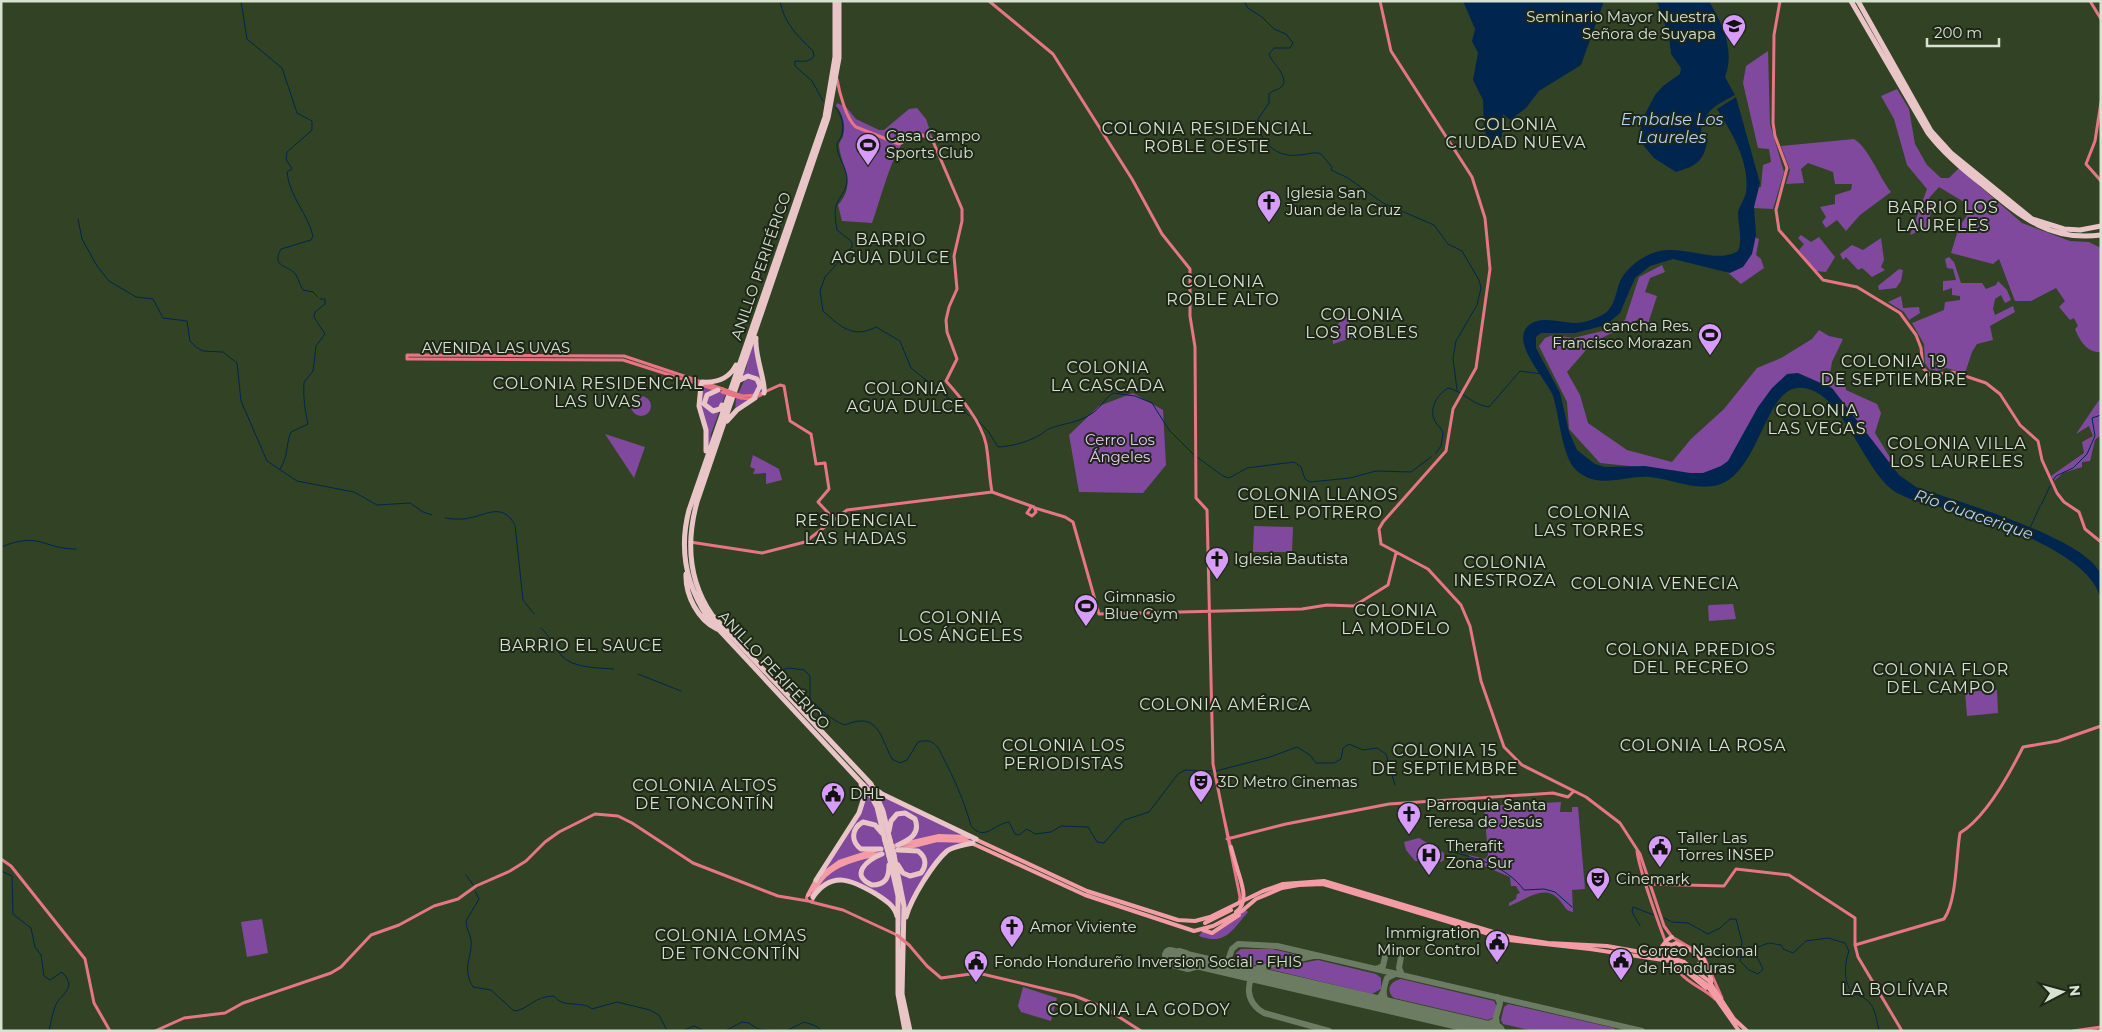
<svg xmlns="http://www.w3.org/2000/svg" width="2102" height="1032" viewBox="0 0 2102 1032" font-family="Montserrat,sans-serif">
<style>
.green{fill:#80499d}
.water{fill:#00264f}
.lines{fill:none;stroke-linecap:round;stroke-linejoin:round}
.stream{stroke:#00264f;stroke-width:1}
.taxiway{stroke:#6c7c62;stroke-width:6}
.runway{stroke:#6c7c62;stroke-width:16}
.secondary{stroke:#e67585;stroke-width:3}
.primary{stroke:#f39ca5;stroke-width:4}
.highway{stroke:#eac5c8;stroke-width:5}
.secondary-bridge{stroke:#e67585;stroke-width:3}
.primary-bridge{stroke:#f39ca5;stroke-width:4}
.highway-bridge{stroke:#eac5c8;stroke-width:5}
.labels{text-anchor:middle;stroke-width:4;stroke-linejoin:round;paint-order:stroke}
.poi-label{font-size:15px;fill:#d7e2d0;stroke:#1e2618;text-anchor:start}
.street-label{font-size:15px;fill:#d7e2d0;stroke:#1e2618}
.park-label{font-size:15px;fill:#e4c7f6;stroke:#1e2618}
.water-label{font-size:16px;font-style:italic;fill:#b0d4fe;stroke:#1e2618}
.neighbourhood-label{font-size:16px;letter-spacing:1px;fill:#d7e2d0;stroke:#1e2618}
</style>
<rect width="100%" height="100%" fill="#314324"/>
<path class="green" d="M1768,51L1770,124L1784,172L1773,209L1753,208L1755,188L1761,187L1763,165L1771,162L1769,149L1758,148L1743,83L1746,66Z
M1897,89L1909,109L1915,144L1927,165L1941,178H1949L1959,168L2022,223L2070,241L2089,242L2101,248V352C2087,353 2080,341 2075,329L2078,326L2074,318L2070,320L2059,307L2065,301L2056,288L2031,301H2015L1999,259L1993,264L1951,253L1959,227L1968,214L1964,202L1939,187L1929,198L1933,204L1927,228L1910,235L1927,189L1907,165L1894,119L1881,96Z
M837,103L846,107L856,119L879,130H884L909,109L917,108L926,119L935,145C924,133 907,134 899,149C888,168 880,201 872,223L842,221L838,205C857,183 842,169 839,146C839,141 842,140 843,136C846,126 843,113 836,106Z
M1854,139C1869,148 1879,177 1891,192L1860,215L1846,231L1837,220L1826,228L1822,222L1826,217L1820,207L1835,204V195L1851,190L1852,184H1835L1833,172L1808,163L1801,169L1804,183L1786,184L1790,170L1781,146Z
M1801,235L1811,242L1819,237L1835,257L1826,272L1816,271L1799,250L1804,244L1798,238Z
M1752,236L1759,239L1756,255L1761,259L1764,268L1741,284L1726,271C1750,268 1749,257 1752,236Z
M1881,238L1884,260L1881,267L1885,270L1872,277L1862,268L1858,270L1846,257L1843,260L1840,254L1852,245L1863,250Z
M1949,257L1954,262L1961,283H1982L1986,289L1996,285L1998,281L2007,290L2011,300L2005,303L2001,295L1995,299L1993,309L1995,315L2013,306L2015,312L1990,326L1993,340L1977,344L1972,352L1965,373L1946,368L1937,371L1929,369L1925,363L1924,344L1912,323L1944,310L1945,302L1960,300V296L1952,295V288L1943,291V281L1956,280L1953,269L1947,268L1945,259Z
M1662,265L1665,272L1650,278L1645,292L1657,296L1647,327L1639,319L1592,343L1567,372L1580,395L1588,423L1627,450L1672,462L1691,439L1724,409L1757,368L1781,358L1812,339L1819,330L1829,336L1843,339L1832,362L1830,374L1845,383L1846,390L1877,404L1881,413L1875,433L1891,459L1885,470L1829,388L1784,378L1740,459L1696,479L1677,471L1600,463L1569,429L1567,402L1539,346L1545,338L1553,335L1573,338L1607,330L1625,320L1639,277Z
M1899,269L1903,270L1901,281L1896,288L1879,290L1878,286Z
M1901,296L1903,308L1919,307L1920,313L1909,320L1904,312L1888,302Z
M1346,314L1354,337L1333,344L1332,332Z
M751,344L755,345L765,390L735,411L736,398L745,379L741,375L746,369Z
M701,385L726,393L711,434L710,447L707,446L701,415Z
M1133,393L1163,410L1166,465L1143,493L1079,492L1069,435L1099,406Z
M631 406a10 10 0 1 1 20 0a10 10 0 1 1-20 0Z
M2099,400L2101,402V435L2095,440L2090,461L2082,462V467L2063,473L2054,481L2051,476L2084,453L2082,442L2093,436L2089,426L2076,434Z
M605,434L645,447L634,478Z
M753,455L779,469L782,480L766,484V473L753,474L755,469L750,467Z
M1254,526L1293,527L1292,552H1253Z
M1733,604L1736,619L1709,621L1708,607L1709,605Z
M1997,690L1998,713L1967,716L1965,692Z
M860,781L871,784L876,790L976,839L973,843L948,851L918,892L904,922L899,927L895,909L859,884L834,881L810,894L812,886L859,813L865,794Z
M1561,802L1560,812H1572V807H1578L1585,889L1572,890L1573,912C1566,911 1565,907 1561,902C1546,882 1528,899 1509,906V903L1516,899L1517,894L1520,893L1516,886H1511L1510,877L1479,864L1471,863L1469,855L1485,859L1488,855L1484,806Z
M1419,838L1444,853V860L1441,862L1415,861L1406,850L1404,842Z
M1245,909L1248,912C1232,930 1226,946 1199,936L1203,930L1209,933Z
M262,919L268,953L247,957L241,922Z
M1241,949H1272L1298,955L1252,966L1237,960L1236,953Z
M1318,960L1376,974L1381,978V989L1372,994L1269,969Z
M1401,979L1494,1001L1497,1007L1494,1017L1488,1020L1394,998C1385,991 1390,981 1401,979Z
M1023,987L1057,998L1051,1021L1021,1012L1018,1006Z
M1508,1004L1614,1028L1617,1031H1534L1503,1024L1501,1020L1504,1007Z"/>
<path class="water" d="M1463,1H1604L1581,65L1539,91L1526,108L1510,120L1503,114L1502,136L1498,143L1490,142L1484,130L1483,100L1473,80L1478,53L1472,41L1475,29Z
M1654,1H1709C1723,25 1735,50 1725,77L1735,95C1717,105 1703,110 1701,133L1708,139C1703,162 1698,165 1676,172L1654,158L1643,145L1639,134L1644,116L1655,95L1663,86L1680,74L1681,68L1671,54L1669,37L1658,4Z
M1736,97L1760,183L1754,207L1756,235L1752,254L1743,267L1730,273L1673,259L1650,266L1635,278L1620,313L1606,325L1575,333H1541L1536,337V348L1560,393L1569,432L1577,450L1595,464L1605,467L1645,466L1690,473H1703L1721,466L1728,461L1758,407L1772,388L1787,374L1798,373L1832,388L1899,475L1916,487C1952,500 2091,539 2101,576C2102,582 2101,592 2101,599C2099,594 2097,588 2094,584C2071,548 1989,519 1948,509C1931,505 1914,502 1897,493C1862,473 1842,384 1797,388C1765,391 1758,474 1718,485C1695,491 1672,479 1650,477C1625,475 1600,490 1577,471C1562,459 1559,413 1553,396C1546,378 1509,342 1529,325C1542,315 1561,323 1576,323C1585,323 1594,319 1602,315C1614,309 1615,296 1619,284C1624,269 1644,254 1660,251C1687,246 1717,264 1738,251C1743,239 1738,226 1738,213C1739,206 1745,199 1746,192C1750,162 1732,133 1717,109Z"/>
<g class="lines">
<path class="stream" d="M241,1L247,39L282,68L297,113L312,121V130L287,152L286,159L292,169L287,172C289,196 308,214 313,236L311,240L281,249C270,268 290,265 296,275C299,280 300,285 303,290L313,292L318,297
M780,1C784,24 798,36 813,51L814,56C809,63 803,61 795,61V66L812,81L823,101
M1244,1L1248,8L1262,17L1274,29L1286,34L1293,43L1290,48H1274L1269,54C1271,62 1288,75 1283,85C1280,90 1272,90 1269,94V103L1258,119C1258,141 1276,158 1298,155C1306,155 1315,151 1321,154L1332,167L1331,170L1348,178L1383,203L1434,225L1448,244L1462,251L1479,280L1481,288L1477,305L1456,341L1453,358L1457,390
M835,107C842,114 845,128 841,137C840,139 838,141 837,144C836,157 848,168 847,181C846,192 839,197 836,206C834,213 836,223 837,230L852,242V247L825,277L820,291L823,311C841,327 853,339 876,327L900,341L911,368L960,407L969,416
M78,219L82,239L97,266L109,281L136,297L153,299L163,318L187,321L190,341L196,347L203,351L223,352L237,363L241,401L267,461L297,481L354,492L377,505L410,503L423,512L432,515
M978,421L988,431L998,447C1012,446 1025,443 1038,436C1043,434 1046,429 1051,428C1065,423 1078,423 1091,414C1100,409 1104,399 1113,393L1135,396L1152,403L1169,430L1194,455
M1436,453L1441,446L1443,433C1441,427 1436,425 1434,419C1429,408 1438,394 1448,388C1463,391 1472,405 1489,407L1520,371L1542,374
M1197,457L1223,476L1229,478L1247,468L1294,462L1301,467L1305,479L1310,482L1350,478L1376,471L1411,472L1431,457
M280,469C289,455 285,447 291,432L308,424C305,410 303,397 304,382L313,371L316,346L325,334L314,317L315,312L325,304V299H320
M2052,482L2056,476L2073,468L2087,454L2095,436L2092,418L2101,415
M2041,505L2050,486
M445,518C453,519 461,520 469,518C487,515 502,502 515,525L523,600L534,614
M2030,528L2040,506
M1,547C41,531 42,549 76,549
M541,628C550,636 554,648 562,656C572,668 599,668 614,669
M773,672L789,668L804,670L810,676V700C823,710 830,720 845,725C878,711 880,736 892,759L900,763L907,760L918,742C937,736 940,753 947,765C957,785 965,804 971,826C985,842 993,824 1009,822L1015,834L1019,835L1027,829L1035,834L1051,832L1061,826L1088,827L1097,842L1104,843L1124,820L1149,812L1178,774L1185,770L1212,771
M638,674L681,691
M1216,771L1270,757L1297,747L1310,755L1316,763H1334L1341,759L1343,748L1349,744L1363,750L1377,748L1386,754L1395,785
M1448,851C1477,858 1506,866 1524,890L1544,889L1555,892L1572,907
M1,871L12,876L13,914L31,928L35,947L41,955L44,976L50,980L62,972C79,989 59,994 55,1007C52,1014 51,1023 49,1031
M466,875L474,886
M475,891L479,899L466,921C466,928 470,933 471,940C473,956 461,967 473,987L491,990L514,1011C528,1010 534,996 554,996C563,1009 582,1000 592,1009L617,1002L650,1010L659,1015L667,1031
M1664,918L1672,922L1688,923L1708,934L1720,928L1730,919H1736L1742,942L1740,961L1749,970L1758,974L1763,969L1756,955L1758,947L1769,943L1781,945L1783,949L1793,953L1806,941L1828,938L1845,943L1849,951C1844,964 1843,984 1854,994C1875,999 1875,1013 1879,1031
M1640,926L1632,912L1633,907L1654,915
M682,1031L694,1026L705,1031
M725,1031L742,1022L749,1023L758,1029L775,1031
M786,1031L804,1022L816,1026L822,1031"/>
<path class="taxiway" d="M1313,956L1258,968C1245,983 1245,1002 1264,1013L1329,1031
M1229,958L1230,964L1237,971
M1189,960L1186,953L1179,951L1172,956V965L1188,969L1206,964
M1217,966L1227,963L1232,949L1238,944L1277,946L1642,1031
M1376,969L1383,966L1387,948
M1402,975L1399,968L1402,951
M1372,1002L1380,997L1383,992
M1391,1006C1381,999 1383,989 1387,978L1395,974
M1496,1018L1497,1025L1502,1031
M1482,1027L1495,1021L1500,1003L1497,997"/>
<path class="runway" d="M1170,955L1497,1031"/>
<path class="secondary" d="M989,1L1053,54L1132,179L1162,234L1190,269V316L1195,347L1196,498L1207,510L1213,764L1240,897L1239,903
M1380,1L1391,51L1472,177L1485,218L1490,269L1476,368L1453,409L1446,451L1383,522L1379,529L1381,544L1428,569L1461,605L1470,626L1481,681L1504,747L1522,765L1586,797L1620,823L1640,854L1664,926L1672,937L1703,955L1722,998
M1780,1L1774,35L1773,123L1775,136L1787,168L1776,210L1779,230L1823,280L1857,287L1900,313L1916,335L1921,348L1923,368L1930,375L1953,372L1986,383L2000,394L2020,425L2038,441L2042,460L2057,493L2064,502L2079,512L2085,529L2101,542
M2090,1L2101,19
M837,79C839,91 846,119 856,127L899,144L919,134L932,139L962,209V221L954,256L957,289L949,307L946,320L947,332L957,359L946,381C961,398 981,421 986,444C989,460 989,476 992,492
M2101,102L2095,141L2086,164L2101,181
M717,390L623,360L411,359H407V355L624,356L723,389
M742,396L758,395L780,385L784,386L790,421L811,434L816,464L825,463L829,489L818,502L834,519
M741,398L750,399L761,395
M1035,508L1065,517L1073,522L1099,614L1302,609L1327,605L1354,606L1388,585L1396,553
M690,542L762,553L805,542L847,510L992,492L1034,507L1036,512L1032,516L1027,513L1031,507
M1222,809L1231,849
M1227,839L1286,824L1389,804L1553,793L1568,797L1574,791
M1637,851C1639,869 1671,964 1681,974C1691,985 1705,989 1715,999
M1,859L11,866L85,959L94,1003L110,1031
M1647,884L1724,886L1736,869L1789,875L1855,918V945L1858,957L1902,1031
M806.5 898a3.5 3.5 0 1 1 7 0a3.5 3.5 0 1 1-7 0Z
M811,902L843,910L897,935
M909,945L927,966L941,978L978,973L1075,996L1105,1008L1141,1031
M1855,945L1944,919C1957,901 1956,855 1960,833C1985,818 2010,773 2023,747L2058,741L2101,726
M155,1031L184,1018L225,1013L243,1003L331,973L341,967L371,935L399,925L434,906L458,899L476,886L510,871L526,861L545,842L559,832L595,814L618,816L632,823L693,863L778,896L808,901
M2073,1031L2101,1027"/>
<path class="primary" d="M975,839L1087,891L1178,920L1195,921L1210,917L1263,891L1283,884L1324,881L1510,937L1548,943L1607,946L1669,957
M890,847L939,836L969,837
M1231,847L1237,868
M890,852L937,840L967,841L1085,895L1194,931L1213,926L1242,911L1256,899L1282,888L1299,885L1323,884L1509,940L1590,949L1670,961
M821,875L839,862L876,850
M808,895L816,880
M813,896C821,867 852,859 879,854
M1205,923L1231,910
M1203,930L1212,933L1239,915
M1668,944L1672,945L1676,943L1692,951L1698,955L1702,962L1693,968
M1652,954C1663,951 1663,940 1672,937
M1703,958L1711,979
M1684,962L1709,981L1734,1019L1747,1031
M1683,967L1706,984L1739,1031"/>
<path class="highway" d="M835,1V57L825,117L689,510C679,548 686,585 708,618L868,790L877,807L885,841
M839,1V58L828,118L697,502C686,542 688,580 712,615L871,784L883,811L890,840
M1851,1L1928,133C1944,154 1963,170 1984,186C2020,216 2050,242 2101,235
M1858,1L1931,131L1951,153L2032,219L2064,229L2080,230L2101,226
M756,338C754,354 767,386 764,393
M740,380L748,376L757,379L760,386L755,396
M702,382C717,383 729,379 736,365
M701,385L699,406L706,430V451
M718,390L707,395L704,404L713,411L720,409L722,405
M727,421L737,410L755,398
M686,574C685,595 698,620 717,629
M874,788L882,794L976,839
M889,831L891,821L897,814L905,813L915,819C921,834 909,840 898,845
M881,849H861C850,841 852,828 863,822L875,825L882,833
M882,854C867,860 849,875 872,885C886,885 889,877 889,865
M894,855L904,906L902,994L910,1031
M889,856L898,896V994L905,1031
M898,865L903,873L910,876L921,873C927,865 926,857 918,851L898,850
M816,880L859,813L865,794L861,784
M813,897C832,870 852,880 876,894C885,900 894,905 897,916
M906,917C911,899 933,863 947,851C954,846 965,845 973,843"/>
<path class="secondary-bridge" d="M723,389L742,396
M722,392L741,398
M897,935L909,945"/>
<path class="primary-bridge" d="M1236,912C1250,902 1241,882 1237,868
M1669,957L1684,962
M1676,963L1706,988L1711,986V979"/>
<path class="highway-bridge" d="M890,840L894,855
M885,841L889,856"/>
</g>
<defs>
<g id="university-pin" transform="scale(1.25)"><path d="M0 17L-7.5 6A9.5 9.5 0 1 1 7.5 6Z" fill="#d79bf9" stroke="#1e2618"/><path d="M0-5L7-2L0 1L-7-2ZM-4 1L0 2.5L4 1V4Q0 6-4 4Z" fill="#111"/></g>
<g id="stadium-pin" transform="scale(1.25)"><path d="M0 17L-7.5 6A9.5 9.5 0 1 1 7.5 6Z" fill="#d79bf9" stroke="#1e2618"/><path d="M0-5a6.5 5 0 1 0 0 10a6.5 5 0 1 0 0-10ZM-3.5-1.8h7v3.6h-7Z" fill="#111"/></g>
<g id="church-pin" transform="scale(1.25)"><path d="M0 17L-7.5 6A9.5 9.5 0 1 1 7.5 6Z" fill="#d79bf9" stroke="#1e2618"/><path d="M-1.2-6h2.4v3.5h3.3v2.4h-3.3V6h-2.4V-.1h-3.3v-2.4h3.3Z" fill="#111"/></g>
<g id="theatre-pin" transform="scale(1.25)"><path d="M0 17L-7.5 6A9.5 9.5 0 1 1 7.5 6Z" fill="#d79bf9" stroke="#1e2618"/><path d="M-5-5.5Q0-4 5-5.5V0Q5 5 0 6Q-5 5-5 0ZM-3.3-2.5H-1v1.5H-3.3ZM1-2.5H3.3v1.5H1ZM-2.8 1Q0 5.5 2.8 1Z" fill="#111"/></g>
<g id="civic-pin" transform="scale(1.25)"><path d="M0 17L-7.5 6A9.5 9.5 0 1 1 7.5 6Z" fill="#d79bf9" stroke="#1e2618"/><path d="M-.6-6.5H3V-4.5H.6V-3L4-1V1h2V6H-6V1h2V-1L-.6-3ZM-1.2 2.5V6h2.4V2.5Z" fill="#111"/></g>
<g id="hospital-pin" transform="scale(1.25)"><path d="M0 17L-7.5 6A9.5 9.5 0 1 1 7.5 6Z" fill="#d79bf9" stroke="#1e2618"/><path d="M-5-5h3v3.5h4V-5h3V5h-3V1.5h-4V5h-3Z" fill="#111"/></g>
</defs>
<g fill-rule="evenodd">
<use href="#university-pin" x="1734" y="26"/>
<use href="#stadium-pin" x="868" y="145"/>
<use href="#church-pin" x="1269" y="202"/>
<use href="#stadium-pin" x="1710" y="335"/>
<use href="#church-pin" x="1217" y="559"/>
<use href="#stadium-pin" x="1086" y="606"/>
<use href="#theatre-pin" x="1201" y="782"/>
<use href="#civic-pin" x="833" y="794"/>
<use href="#church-pin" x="1409" y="814"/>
<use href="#civic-pin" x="1660" y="847"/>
<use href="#hospital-pin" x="1429" y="855"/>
<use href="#theatre-pin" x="1598" y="879"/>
<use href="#church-pin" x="1012" y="927"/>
<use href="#civic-pin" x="1497" y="942"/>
<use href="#civic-pin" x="1621" y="960"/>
<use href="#civic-pin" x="976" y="962"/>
</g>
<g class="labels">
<g class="poi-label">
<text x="1716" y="22" text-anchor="end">Seminario Mayor Nuestra<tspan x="1716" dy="17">Señora de Suyapa</tspan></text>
<text x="886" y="141">Casa Campo<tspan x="886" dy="17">Sports Club</tspan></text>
<text x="1286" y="198">Iglesia San<tspan x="1286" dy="17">Juan de la Cruz</tspan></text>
<text x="1692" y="331" text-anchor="end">cancha Res.<tspan x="1692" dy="17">Francisco Morazan</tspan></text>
<text x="1234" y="564">Iglesia Bautista</text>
<text x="1104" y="602">Gimnasio<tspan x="1104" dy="17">Blue Gym</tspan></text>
<text x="1218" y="787">3D Metro Cinemas</text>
<text x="850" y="799">DHL</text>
<text x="1426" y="810">Parroquia Santa<tspan x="1426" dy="17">Teresa de Jesús</tspan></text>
<text x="1678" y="843">Taller Las<tspan x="1678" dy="17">Torres INSEP</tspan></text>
<text x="1446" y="851">Therafit<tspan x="1446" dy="17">Zona Sur</tspan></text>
<text x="1616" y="884">Cinemark</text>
<text x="1030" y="932">Amor Viviente</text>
<text x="1480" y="938" text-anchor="end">Immigration<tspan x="1480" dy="17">Minor Control</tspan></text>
<text x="1638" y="956">Correo Nacional<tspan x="1638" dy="17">de Honduras</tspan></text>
<text x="994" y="967">Fondo Hondureño Inversion Social - FHIS</text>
</g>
<g class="street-label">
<text transform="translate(761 266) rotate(-71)" y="5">ANILLO PERIFÉRICO</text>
<text x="496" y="353">AVENIDA LAS UVAS</text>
<text transform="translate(774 670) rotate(47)" y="5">ANILLO PERIFÉRICO</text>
</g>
<g class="park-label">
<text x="1120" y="445">Cerro Los<tspan x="1120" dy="17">Ángeles</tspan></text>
</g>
<g class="water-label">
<text x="1672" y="125">Embalse Los<tspan x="1672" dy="18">Laureles</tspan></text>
<text transform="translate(1974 514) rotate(19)" y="6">Río Guacerique</text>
</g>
<g class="neighbourhood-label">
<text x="1516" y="130">COLONIA<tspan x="1516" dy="18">CIUDAD NUEVA</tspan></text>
<text x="1207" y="134">COLONIA RESIDENCIAL<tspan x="1207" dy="18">ROBLE OESTE</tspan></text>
<text x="1943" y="213">BARRIO LOS<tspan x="1943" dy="18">LAURELES</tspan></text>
<text x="891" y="245">BARRIO<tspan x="891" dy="18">AGUA DULCE</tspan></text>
<text x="1223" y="287">COLONIA<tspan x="1223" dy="18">ROBLE ALTO</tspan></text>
<text x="1362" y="320">COLONIA<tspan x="1362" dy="18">LOS ROBLES</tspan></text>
<text x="1894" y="367">COLONIA 19<tspan x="1894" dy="18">DE SEPTIEMBRE</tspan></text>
<text x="1108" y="373">COLONIA<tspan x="1108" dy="18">LA CASCADA</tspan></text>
<text x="598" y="389">COLONIA RESIDENCIAL<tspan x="598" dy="18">LAS UVAS</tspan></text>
<text x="906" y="394">COLONIA<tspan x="906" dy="18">AGUA DULCE</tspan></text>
<text x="1817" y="416">COLONIA<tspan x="1817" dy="18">LAS VEGAS</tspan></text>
<text x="1957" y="449">COLONIA VILLA<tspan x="1957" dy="18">LOS LAURELES</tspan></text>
<text x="1318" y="500">COLONIA LLANOS<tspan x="1318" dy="18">DEL POTRERO</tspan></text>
<text x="1589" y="518">COLONIA<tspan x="1589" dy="18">LAS TORRES</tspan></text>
<text x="856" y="526">RESIDENCIAL<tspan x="856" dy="18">LAS HADAS</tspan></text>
<text x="1505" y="568">COLONIA<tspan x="1505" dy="18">INESTROZA</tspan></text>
<text x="1655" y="589">COLONIA VENECIA</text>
<text x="1396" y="616">COLONIA<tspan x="1396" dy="18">LA MODELO</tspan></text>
<text x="961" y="623">COLONIA<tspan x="961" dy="18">LOS ÁNGELES</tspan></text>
<text x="581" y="651">BARRIO EL SAUCE</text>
<text x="1691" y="655">COLONIA PREDIOS<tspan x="1691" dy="18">DEL RECREO</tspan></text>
<text x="1941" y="675">COLONIA FLOR<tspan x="1941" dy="18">DEL CAMPO</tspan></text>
<text x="1225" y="710">COLONIA AMÉRICA</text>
<text x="1064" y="751">COLONIA LOS<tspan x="1064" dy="18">PERIODISTAS</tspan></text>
<text x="1703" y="751">COLONIA LA ROSA</text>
<text x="1445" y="756">COLONIA 15<tspan x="1445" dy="18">DE SEPTIEMBRE</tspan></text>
<text x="705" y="791">COLONIA ALTOS<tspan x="705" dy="18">DE TONCONTÍN</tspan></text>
<text x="731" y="941">COLONIA LOMAS<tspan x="731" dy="18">DE TONCONTÍN</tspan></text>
<text x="1895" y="995">LA BOLÍVAR</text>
<text x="1139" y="1015">COLONIA LA GODOY</text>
</g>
</g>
<rect width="2102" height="1032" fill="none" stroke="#d7e2d0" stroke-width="5"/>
<g transform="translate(2062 992) rotate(84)" stroke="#1e2618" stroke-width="4" paint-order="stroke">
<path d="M0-4L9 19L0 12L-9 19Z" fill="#d7e2d0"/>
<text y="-8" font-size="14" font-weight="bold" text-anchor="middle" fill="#d7e2d0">N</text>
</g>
<path d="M1927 38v8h72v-8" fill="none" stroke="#d7e2d0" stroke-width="2.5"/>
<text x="1934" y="38" font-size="15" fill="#d7e2d0" stroke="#1e2618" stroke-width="4" paint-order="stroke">200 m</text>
</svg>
